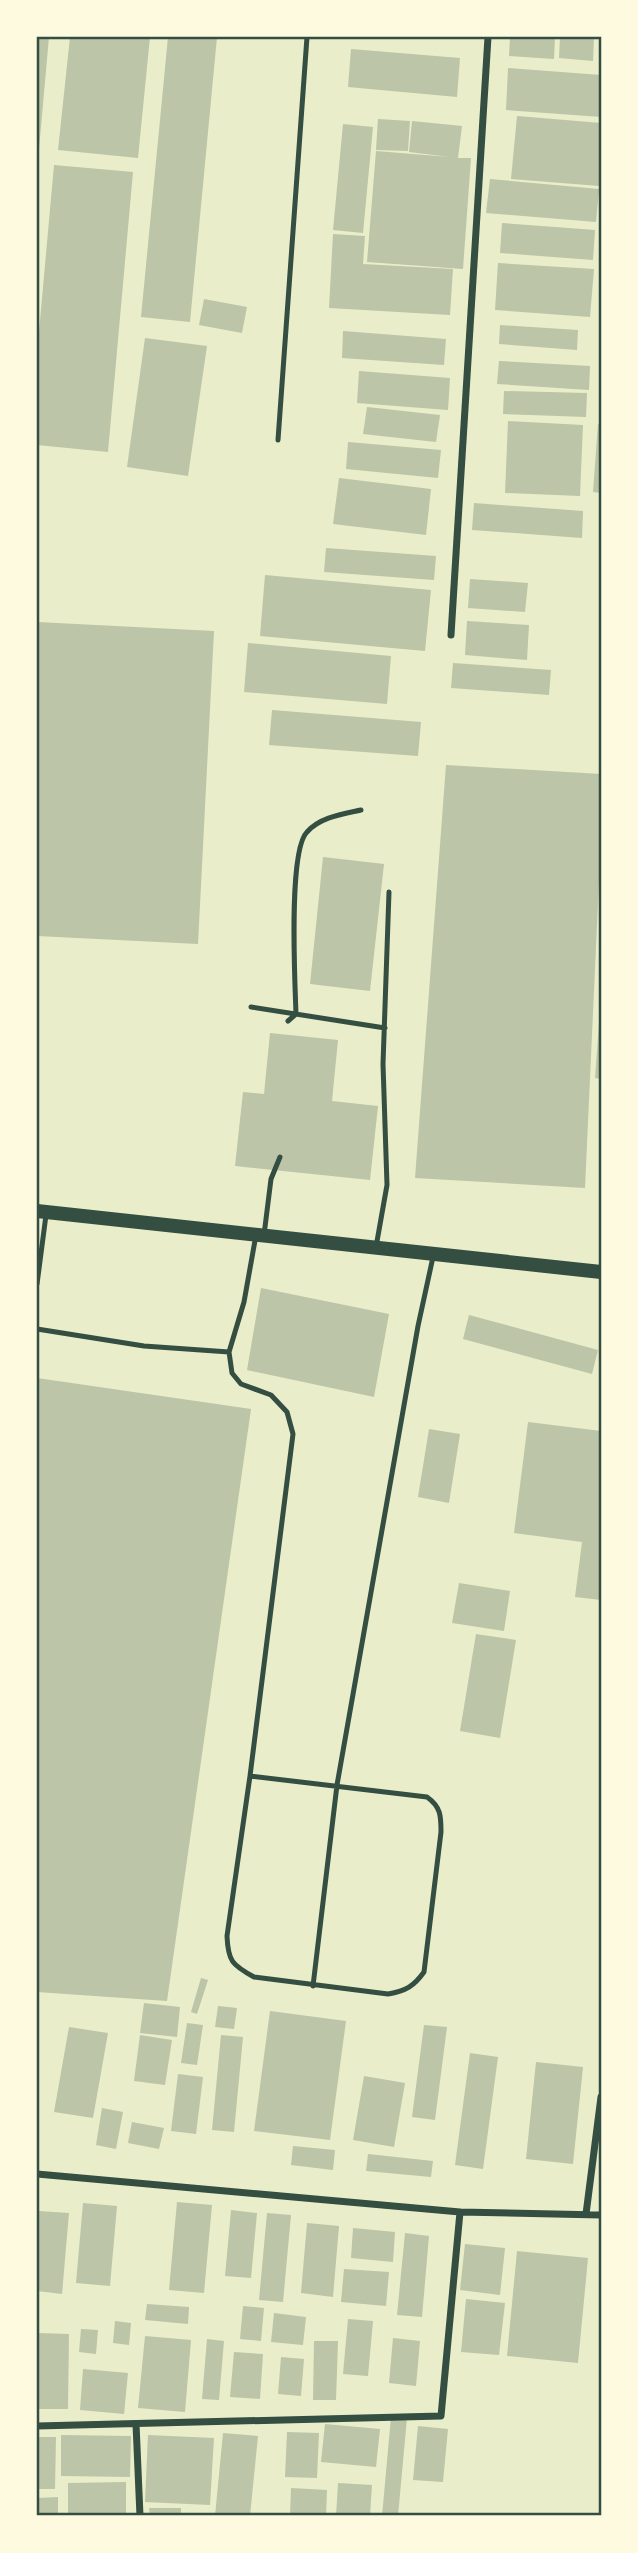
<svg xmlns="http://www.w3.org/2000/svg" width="638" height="2553" viewBox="0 0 638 2553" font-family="Ubuntu,sans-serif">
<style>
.building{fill:#bcc5a7}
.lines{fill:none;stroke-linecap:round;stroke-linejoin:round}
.service{stroke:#344e41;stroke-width:5}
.minor{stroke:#344e41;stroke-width:7}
.secondary{stroke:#344e41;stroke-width:14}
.neatline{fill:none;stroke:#344e41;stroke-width:2.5}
</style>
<rect width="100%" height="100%" fill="#e9edc9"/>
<path class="building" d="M37,37H49L39,149H37Z
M70,37H150L138,158L58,150Z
M168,37H217L190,322L141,317Z
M510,37H555L554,59L509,56Z
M560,37H594L593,61L559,58Z
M351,49L460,58L457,97L348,87Z
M508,68L601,75V117L506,110Z
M517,116L601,123L599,186L511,179Z
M378,119L410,121L408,151L376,150Z
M412,121L462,126L458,158H471L463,269L367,262L376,151L450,157L409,152Z
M343,124L373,127L363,233L333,230Z
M54,165L133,172L108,452L37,445V354Z
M490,179L599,189L596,222L486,213Z
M502,223L595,230L593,260L500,253Z
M333,234L365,236L363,264L453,269L450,315L329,308Z
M498,263L594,269L590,317L495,310Z
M204,299L247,307L242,333L199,325Z
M500,325L578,330L577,350L499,344Z
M343,331L446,339L444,365L342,358Z
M145,338L207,346L188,476L127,467Z
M499,361L590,366L589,390L497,384Z
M359,371L450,378L448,410L357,403Z
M504,391L587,393L586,417L503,414Z
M367,407L440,415L436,442L363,434Z
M508,421L583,425L580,496L505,493Z
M598,424H601V493L593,492Z
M348,442L441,450L438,478L346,469Z
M339,478L431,489L426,535L333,524Z
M474,503L583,511L582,538L472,530Z
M326,548L436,556L434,580L324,572Z
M265,575L431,590L425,651L260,636Z
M470,579L528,583L525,612L468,608Z
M467,621L529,625L527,660L465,655Z
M37,622L214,631L198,944L37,936Z
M248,643L391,656L387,704L244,692Z
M453,663L551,670L549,695L451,688Z
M272,710L421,722L418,756L269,745Z
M446,765L601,774V837L585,1188L415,1178Z
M323,857L384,864L370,991L310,984Z
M599,1023H601V1079L595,1078Z
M270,1033L338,1040L332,1101L378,1106L370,1180L235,1166L243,1092L264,1094Z
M261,1288L389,1314L374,1397L247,1370Z
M469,1315L598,1350L592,1374L463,1339Z
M37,1378L251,1409L167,2001L37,1992Z
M528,1422L601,1431V1600L575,1597L582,1542L514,1533Z
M429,1429L460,1434L449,1503L418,1497Z
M459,1583L510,1591L504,1631L452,1623Z
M476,1634L516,1640L500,1738L460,1731Z
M201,1978L208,1980L197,2014L191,2012Z
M144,2003L180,2007L177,2037L140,2033Z
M218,2006L237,2008L234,2029L215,2027Z
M270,2011L346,2021L330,2140L254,2131Z
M187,2023L203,2025L197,2065L181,2063Z
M424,2025L447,2027L435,2120L412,2117Z
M69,2027L108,2033L93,2118L54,2112Z
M140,2035L172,2040L165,2085L134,2081Z
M221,2035L243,2037L234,2132L212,2130Z
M470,2053L498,2057L483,2169L455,2165Z
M536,2062L583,2067L573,2164L526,2159Z
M178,2074L203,2077L196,2134L171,2131Z
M364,2076L405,2083L394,2147L353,2140Z
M102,2108L123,2112L116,2149L96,2145Z
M132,2122L164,2128L159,2149L128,2143Z
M293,2146L335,2150L333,2170L291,2165Z
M368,2154L433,2161L431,2177L366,2171Z
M177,2202L212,2205L204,2293L169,2290Z
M83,2203L117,2206L110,2286L76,2283Z
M231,2210L257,2213L251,2278L225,2276Z
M39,2211L69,2213L62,2294L37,2291Z
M267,2213L291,2215L283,2302L259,2300Z
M307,2223L339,2226L333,2297L301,2293Z
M353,2228L395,2232L393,2262L351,2258Z
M405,2233L429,2236L422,2317L397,2315Z
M465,2244L505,2248L500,2295L460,2290Z
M517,2251L588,2258L578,2363L507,2356Z
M344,2269L389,2272L386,2306L341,2302Z
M466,2299L505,2303L499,2355L461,2352Z
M147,2304L189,2307L188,2324L145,2320Z
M243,2306L264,2308L261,2341L240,2339Z
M274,2313L306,2317L303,2345L271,2342Z
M348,2319L373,2321L368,2376L343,2374Z
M115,2321L131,2323L129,2345L113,2343Z
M81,2329L98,2330L96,2354L79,2352Z
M37,2333L69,2334L68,2409H37Z
M145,2336L191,2340L185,2412L138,2408Z
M393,2338L420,2341L416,2386L389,2383Z
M207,2339L224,2341L219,2400L202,2399Z
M314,2341H338L336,2400H313Z
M234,2352L263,2354L260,2399L230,2397Z
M281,2357L304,2359L301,2396L278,2394Z
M83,2369L128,2373L124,2414L80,2410Z
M391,2417L407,2418L398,2516H382Z
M325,2424L380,2429L376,2467L321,2462Z
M418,2426L448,2429L443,2482L413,2480Z
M287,2432L319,2433L317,2478L285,2477Z
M223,2433L258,2436L250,2516H215Z
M61,2435L131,2436L130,2477L61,2476Z
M148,2435L214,2438L210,2505L145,2502Z
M37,2437H56L55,2489H37Z
M126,2482V2516H68V2483Z
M338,2483L372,2485L370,2516H336Z
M291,2488L327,2490L326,2516H290Z
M58,2497V2516H37V2498Z
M149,2508H181V2516H150Z"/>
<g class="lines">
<path class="service" d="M278,440L307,37
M251,1007L385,1028
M288,1021L296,1014C295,982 288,851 307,832C320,817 343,814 361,810
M264,1235L271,1179L280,1157
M376,1247L387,1185L383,1064L389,892
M37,1284L46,1215
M37,1329L144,1346L229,1352
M250,1776L427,1797C441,1807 441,1816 441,1832L424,1972C414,1986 406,1991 388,1994L254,1977C232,1965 228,1961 227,1936Z
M250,1776L293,1434L287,1412L271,1395L241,1384L232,1373L229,1352L244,1302L256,1235
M313,1986L337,1785L418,1326L433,1257"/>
<path class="minor" d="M451,635L488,37
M37,2174L460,2212L601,2215
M586,2214L601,2097
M136,2424L140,2516
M37,2426L441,2416L460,2212"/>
<path class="secondary" d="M37,1211L601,1272"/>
</g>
<rect width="638" height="2553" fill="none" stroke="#fefae0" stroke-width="77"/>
<rect x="38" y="38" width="562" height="2476" class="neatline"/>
</svg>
